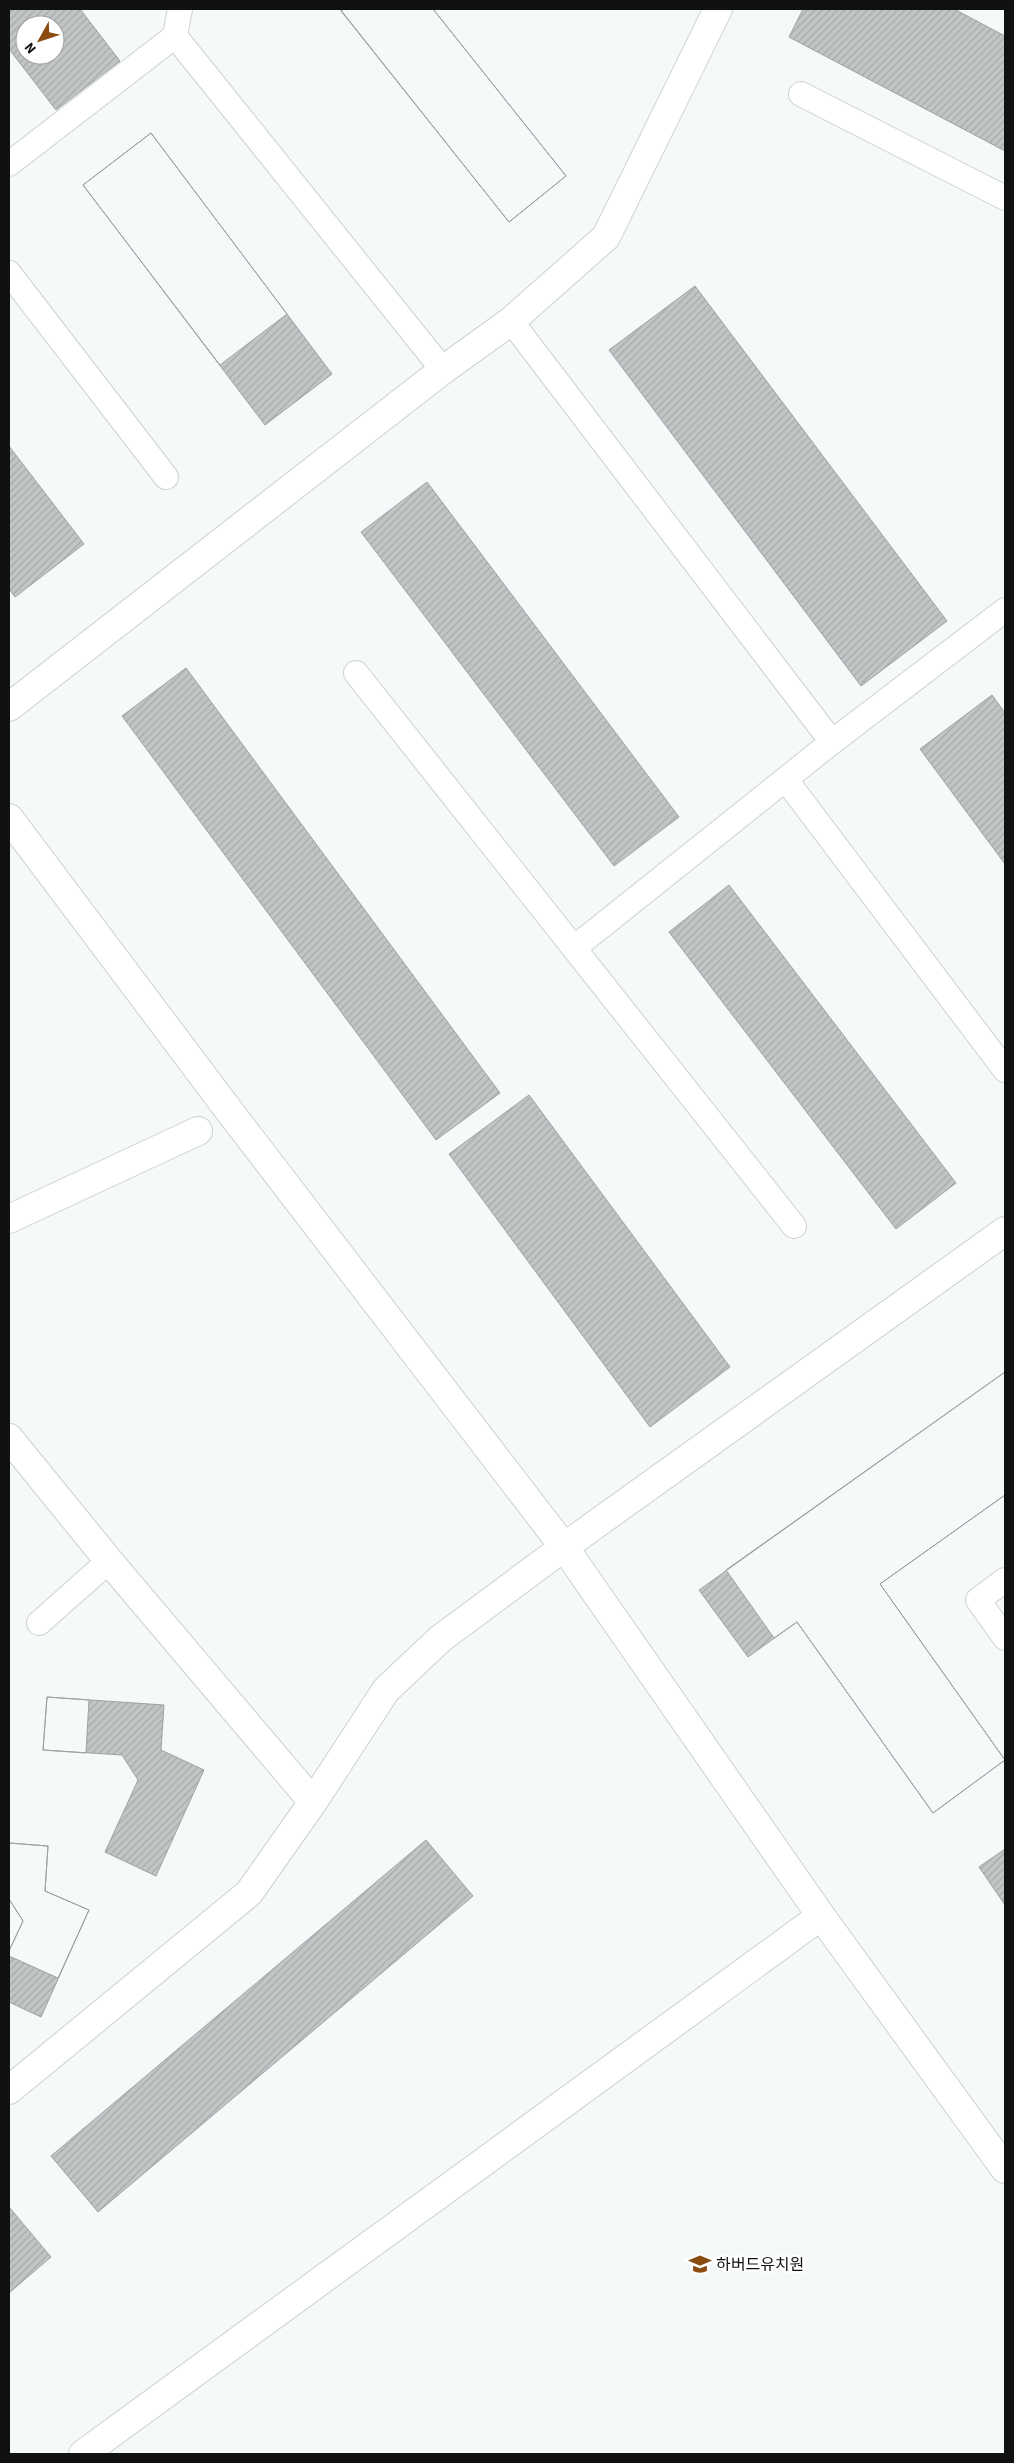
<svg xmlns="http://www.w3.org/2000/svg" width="1014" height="2463" viewBox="0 0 1014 2463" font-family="'Source Sans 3','Noto Sans KR',sans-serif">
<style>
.building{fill:url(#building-hatch);stroke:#9fa2a3;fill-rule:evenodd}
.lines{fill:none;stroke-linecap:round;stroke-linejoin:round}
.lane-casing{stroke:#cdd1d2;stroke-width:26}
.street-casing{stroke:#cdd1d2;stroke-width:30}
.lane{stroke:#fff;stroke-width:24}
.street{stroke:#fff;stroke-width:28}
.labels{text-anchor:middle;stroke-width:4.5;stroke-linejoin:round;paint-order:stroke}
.poi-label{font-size:16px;fill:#101111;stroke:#fff;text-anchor:start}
</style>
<defs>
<pattern id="building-hatch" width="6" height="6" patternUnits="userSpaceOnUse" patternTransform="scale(1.25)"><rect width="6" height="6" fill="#c2c5c6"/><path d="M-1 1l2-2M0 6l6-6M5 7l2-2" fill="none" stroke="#a6a8a9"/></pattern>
</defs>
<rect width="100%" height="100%" fill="#f6f9fa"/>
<path class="building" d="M9,9H80L120,61L56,110L9,49ZM25,25H55V55H25Z
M340,9H433L566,176L509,222Z
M344,9H433L566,176L509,222L341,11Z
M803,9H954L1005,36V151L789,37Z
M151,133L332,374L265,425L83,185Z
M151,133L287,314L220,365L83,185Z
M695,286L947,621L861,686L609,350Z
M9,446L84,544L15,597L9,589Z
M427,482L679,817L614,866L361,532Z
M186,668L500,1093L436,1140L122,716Z
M992,695L1005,713V864L920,749Z
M729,885L956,1183L896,1229L669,932Z
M529,1095L730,1367L650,1427L449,1154Z
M1005,1372V1495L880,1584L1005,1760L933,1813L797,1622L748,1657L699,1590Z
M1005,1372V1495L880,1584L1005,1760L933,1813L797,1622L774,1638L726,1570Z
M47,1697L164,1705L161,1750L204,1770L156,1876L105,1852L138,1780L122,1755L43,1750Z
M47,1697L89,1700L86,1753L43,1750Z
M426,1840L473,1896L98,2212L51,2156Z
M9,1843L48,1846L45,1891L89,1910L41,2017L9,2002V1951L23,1921L9,1899Z
M9,1843L48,1846L45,1891L89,1910L58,1978L9,1956V1951L23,1921L9,1899Z
M1005,1849V1905L979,1867Z
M9,2207L51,2257L9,2293Z"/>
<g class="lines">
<g class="lane-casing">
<path id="lane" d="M175,36L443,370
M801,94L1005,198
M9,164L175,36L180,9
M9,273L166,477
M511,321L832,742
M356,673L794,1226
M786,780L1005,1070
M574,948L832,742L1005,610
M1005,1580L978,1600L1005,1638
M39,1623L109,1561"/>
</g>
<g class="street-casing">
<path id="street" d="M9,707L443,370L511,321L606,237L718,9
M9,818L230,1112L564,1547L1005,1231
M9,1219L198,1131
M9,1438L109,1561L313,1802
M9,2090L249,1893L313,1802L386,1690L440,1639L564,1547L821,1916L1005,2169
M83,2454L821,1916"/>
</g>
<use href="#lane" class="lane"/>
<use href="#street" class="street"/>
</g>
<defs>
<g id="school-bare" transform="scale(1.725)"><path d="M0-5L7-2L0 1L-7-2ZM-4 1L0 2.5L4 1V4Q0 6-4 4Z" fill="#8b4c12" stroke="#fff" stroke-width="2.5" paint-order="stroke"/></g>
</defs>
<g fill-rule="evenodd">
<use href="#school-bare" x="700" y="2264"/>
</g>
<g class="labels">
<g class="poi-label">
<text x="716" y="2270">하버드유치원</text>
</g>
</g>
<rect width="1014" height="2463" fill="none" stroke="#101111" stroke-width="20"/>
<g transform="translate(40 40) rotate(230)"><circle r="24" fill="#ffffff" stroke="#9fa0a0"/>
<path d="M0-4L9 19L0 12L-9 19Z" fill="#8b4c12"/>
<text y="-8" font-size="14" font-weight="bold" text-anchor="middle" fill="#101111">N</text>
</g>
</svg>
